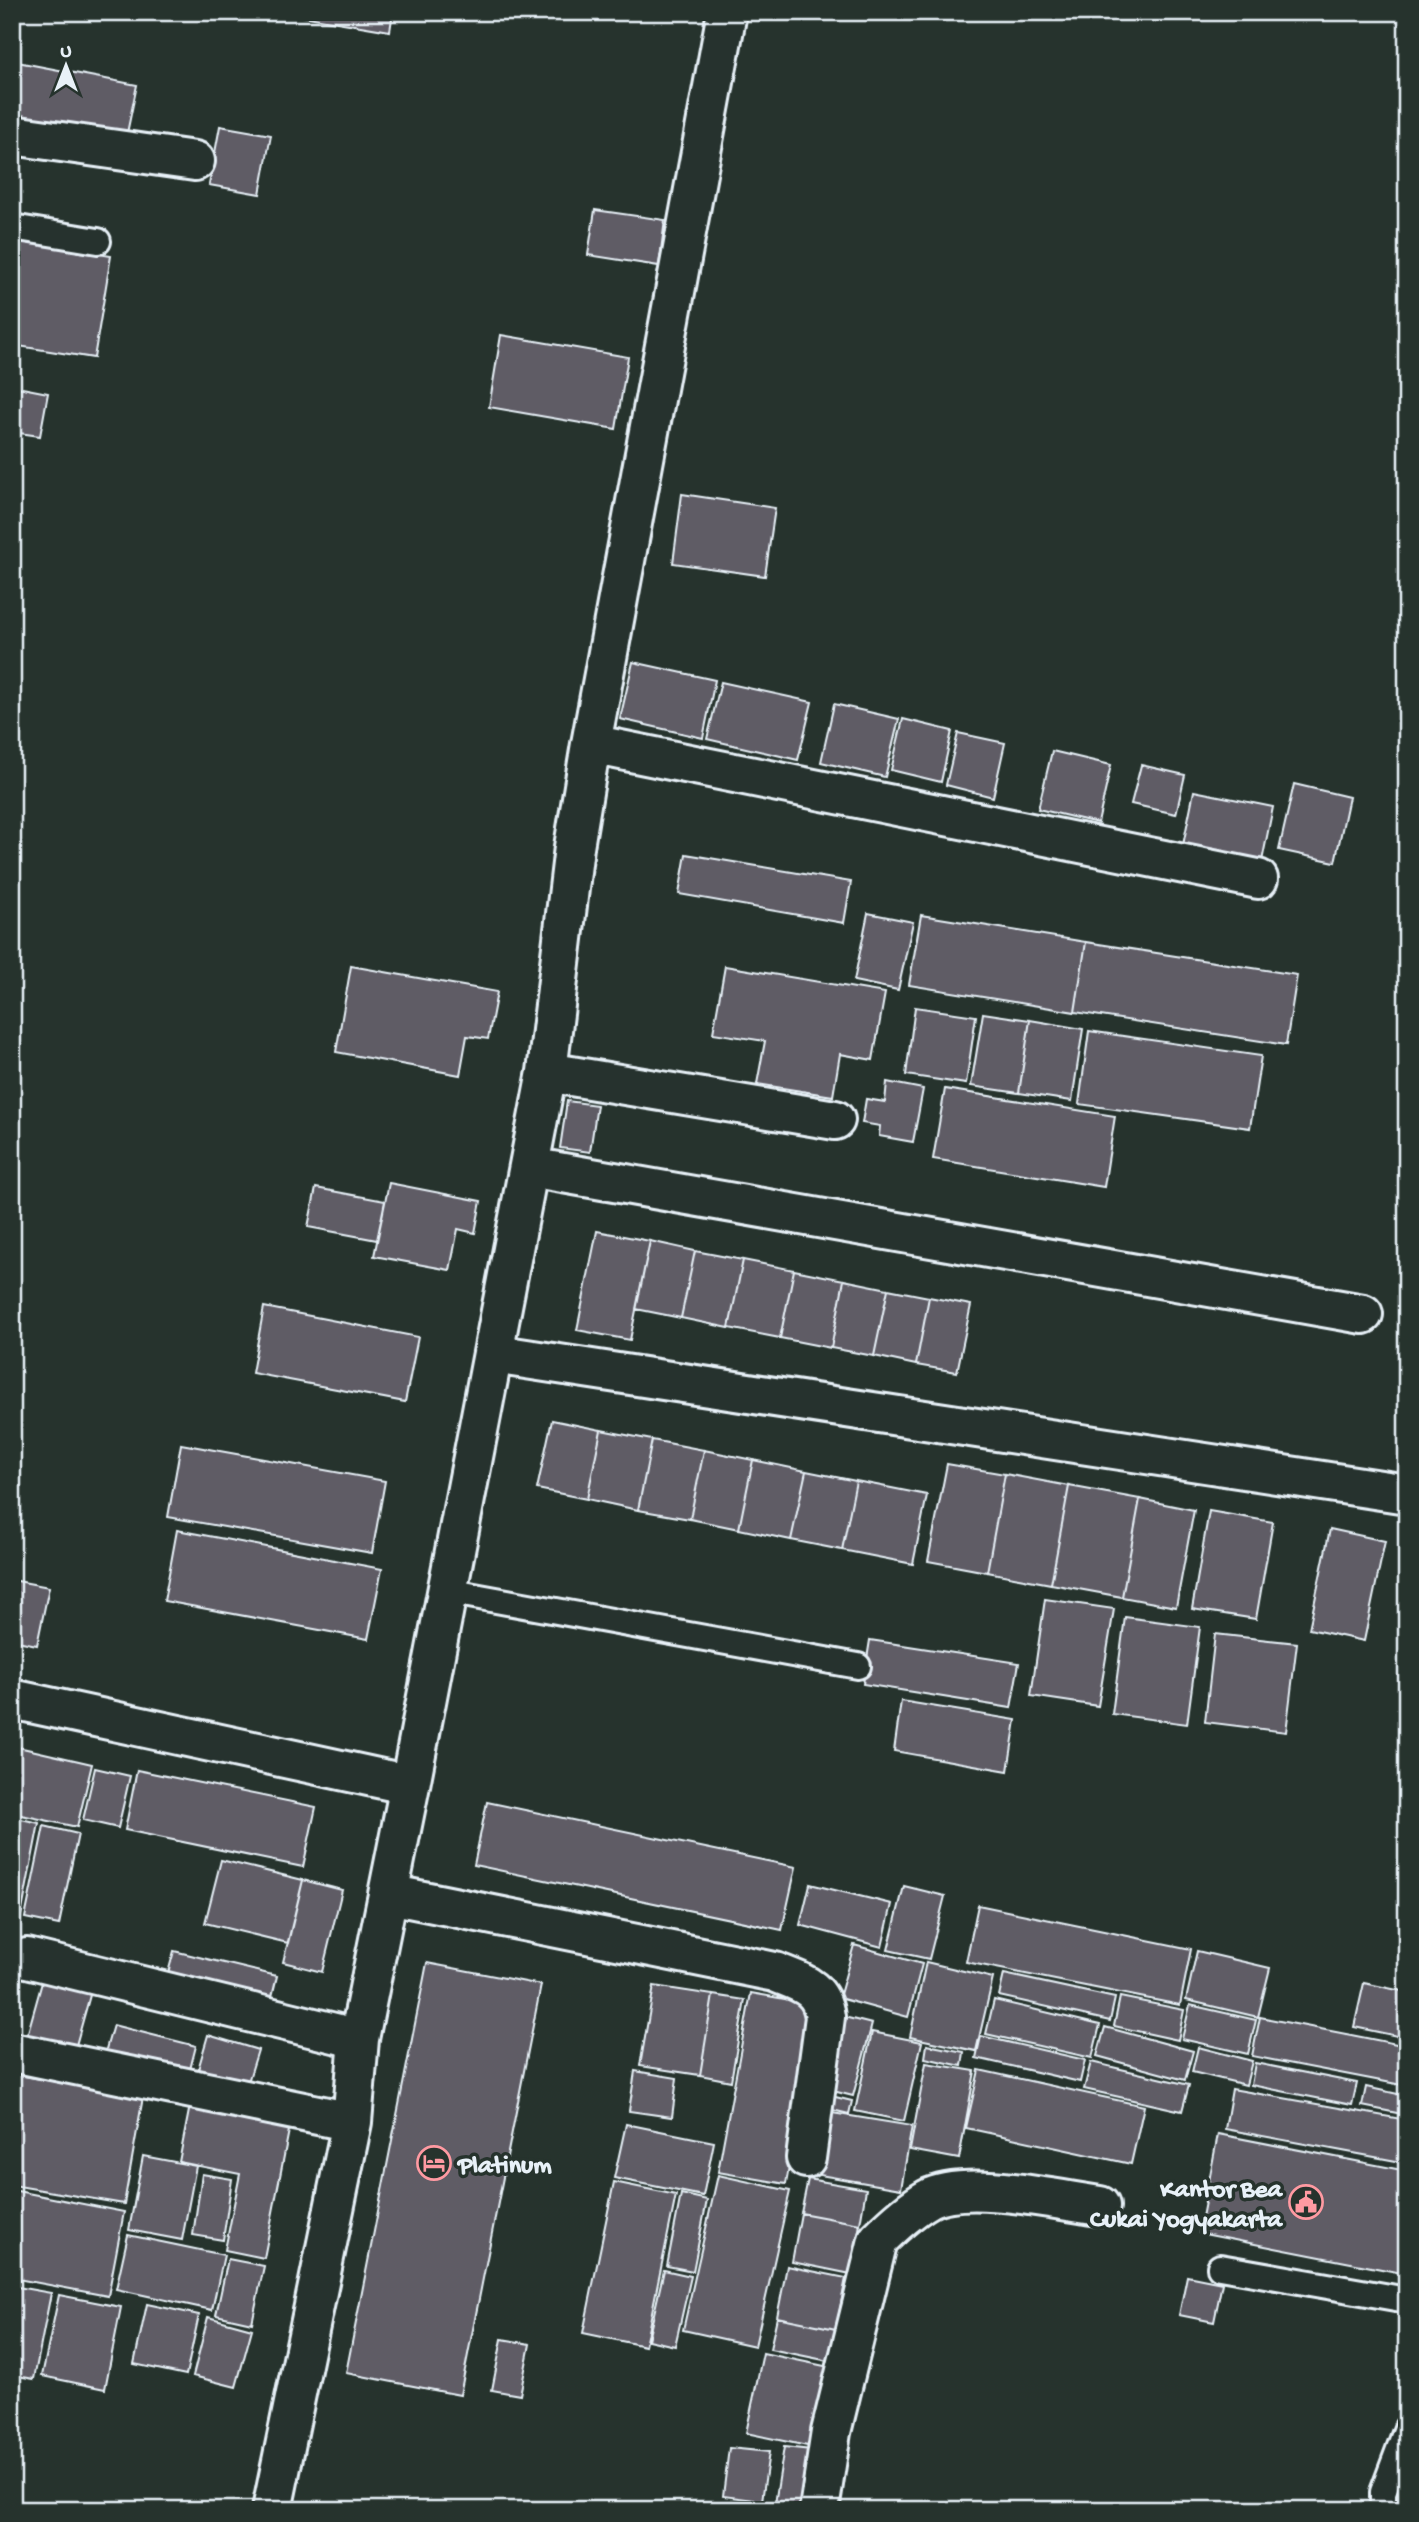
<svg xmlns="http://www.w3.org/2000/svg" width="1419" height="2522" viewBox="0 0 1419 2522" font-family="'Gochi Hand',sans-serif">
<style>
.building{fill:#5f5b65;stroke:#e8f1f8;stroke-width:2}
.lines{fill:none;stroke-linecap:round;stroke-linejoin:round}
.lane-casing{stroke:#e8f1f8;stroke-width:30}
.street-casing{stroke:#e8f1f8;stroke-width:44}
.lane{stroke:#26332d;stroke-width:24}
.street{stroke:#26332d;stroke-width:38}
.labels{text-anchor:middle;stroke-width:7;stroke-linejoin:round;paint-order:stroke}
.poi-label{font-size:26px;font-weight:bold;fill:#e8f1f8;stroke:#26332d;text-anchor:start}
</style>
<rect width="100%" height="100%" fill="#26332d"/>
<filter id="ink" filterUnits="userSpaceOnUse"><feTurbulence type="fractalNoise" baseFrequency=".0143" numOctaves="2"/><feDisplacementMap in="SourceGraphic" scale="14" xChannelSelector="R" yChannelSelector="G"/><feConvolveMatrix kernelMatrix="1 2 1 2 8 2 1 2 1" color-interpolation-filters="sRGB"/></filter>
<g filter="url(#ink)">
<path class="building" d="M290,12H393L390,31L290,14Z
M12,61L137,85L126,138L12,116Z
M220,126L271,135L260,194L209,185Z
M595,210L665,220L659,266L588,255Z
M12,240L111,256L94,358L12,345Z
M501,335L628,357L616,429L489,407Z
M12,386L48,393L40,436L12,432Z
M682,494L775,508L765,576L673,563Z
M633,662L715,680L703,738L620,719Z
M721,682L812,702L798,760L707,739Z
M834,704L899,719L885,777L821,762Z
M903,719L952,731L941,782L891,770Z
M958,733L1005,743L993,797L946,785Z
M1052,751L1111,765L1098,823L1038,809Z
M1141,765L1185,775L1176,814L1131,804Z
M1294,784L1349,797L1335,862L1279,850Z
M1194,791L1273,807L1261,866L1182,850Z
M686,854L851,882L844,923L679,894Z
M868,913L913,922L898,990L854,981Z
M921,915L1086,942L1075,1012L909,985Z
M1086,942L1297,975L1286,1045L1075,1012Z
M351,966L497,992L488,1039L467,1036L460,1075L336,1052Z
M725,966L885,993L873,1060L840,1054L833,1096L757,1084L765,1041L713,1033Z
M915,1007L976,1016L966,1084L906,1075Z
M983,1013L1030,1020L1019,1093L971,1086Z
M1030,1020L1083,1029L1072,1101L1019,1093Z
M1089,1031L1261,1056L1250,1128L1079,1104Z
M887,1082L923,1089L913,1142L879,1136L880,1126L862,1123L866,1099L885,1102Z
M945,1089L1115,1116L1104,1187L933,1159Z
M567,1101L597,1105L590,1152L560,1148Z
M389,1183L481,1201L475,1233L458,1229L450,1270L374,1256Z
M316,1188L385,1201L377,1240L308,1227Z
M597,1231L650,1241L630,1340L577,1330Z
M650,1241L695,1251L681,1318L636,1309Z
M695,1251L743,1260L729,1328L681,1318Z
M743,1260L794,1270L780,1338L729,1328Z
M794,1270L844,1280L831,1348L780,1338Z
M844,1280L888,1289L874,1356L831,1348Z
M888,1289L929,1297L916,1365L874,1356Z
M929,1297L971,1305L957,1372L916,1365Z
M264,1307L418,1337L405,1402L252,1373Z
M552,1420L601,1430L587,1499L537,1489Z
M601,1430L652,1440L638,1510L587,1499Z
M652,1440L704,1450L690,1519L638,1510Z
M181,1444L385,1481L372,1553L168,1517Z
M704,1450L753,1460L739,1529L690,1519Z
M753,1460L806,1471L791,1540L739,1529Z
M947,1464L1005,1474L987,1572L928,1561Z
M806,1471L856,1481L842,1550L791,1540Z
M1005,1474L1069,1486L1051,1584L987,1572Z
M856,1481L927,1495L913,1564L842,1550Z
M1069,1486L1140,1499L1122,1597L1051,1584Z
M1140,1499L1194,1510L1176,1607L1122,1597Z
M1209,1511L1273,1522L1256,1619L1192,1609Z
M1330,1529L1385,1541L1364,1641L1309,1629Z
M177,1530L382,1569L368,1639L164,1601Z
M12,1580L49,1587L37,1645L12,1640Z
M1045,1599L1114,1609L1098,1706L1031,1696Z
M1125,1617L1200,1627L1187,1724L1112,1714Z
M1215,1634L1297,1643L1286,1732L1205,1722Z
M870,1640L1019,1663L1011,1708L863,1684Z
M901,1701L1016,1720L1008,1771L894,1751Z
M18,1747L92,1764L77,1827L12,1813V1774Z
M95,1768L130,1776L118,1828L83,1820Z
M137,1770L316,1807L303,1867L125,1830Z
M487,1802L796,1867L782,1930L474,1865Z
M12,1817L39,1823L20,1921L12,1919Z
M44,1826L78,1834L59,1925L25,1918Z
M221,1860L303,1880L288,1943L205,1923Z
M303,1880L342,1890L322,1972L283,1962Z
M810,1884L892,1904L882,1947L800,1925Z
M904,1886L945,1896L929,1959L888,1950Z
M978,1905L1191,1949L1180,2005L966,1962Z
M854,1945L922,1964L908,2017L839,1998Z
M174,1951L277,1976L270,2005L166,1980Z
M1197,1951L1270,1968L1258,2017L1186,2000Z
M926,1962L993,1978L976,2051L910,2037Z
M427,1963L541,1985L460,2395L346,2373Z
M1004,1974L1115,1998L1110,2021L999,1996Z
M44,1975L92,1988L73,2056L25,2043Z
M1364,1983L1407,1992V2038L1354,2027Z
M654,1986L713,1995L700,2075L640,2066Z
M751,1993L818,2005L786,2184L718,2172Z
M713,1995L745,2000L731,2081L700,2075Z
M1120,1997L1184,2010L1178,2040L1114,2026Z
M994,2000L1100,2025L1092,2058L986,2034Z
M1190,2005L1256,2020L1248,2054L1182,2039Z
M844,2017L872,2024L853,2096L825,2089Z
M1260,2017L1407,2046V2086L1252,2056Z
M113,2025L196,2046L186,2085L102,2063Z
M1105,2027L1193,2051L1185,2080L1097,2056Z
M872,2032L922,2042L904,2121L855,2111Z
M208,2035L258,2050L244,2095L195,2080Z
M981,2036L1085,2060L1080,2082L976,2058Z
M927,2045L964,2052L962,2066L925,2058Z
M1198,2047L1252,2061L1246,2085L1192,2072Z
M1091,2062L1189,2085L1182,2111L1084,2089Z
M926,2063L975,2071L959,2159L910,2150Z
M1255,2063L1357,2083L1352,2105L1251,2085Z
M979,2070L1144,2106L1131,2164L966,2128Z
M635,2071L677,2078L672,2117L629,2111Z
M12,2074L143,2097L124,2204L12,2185Z
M1366,2087L1407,2096V2115L1362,2106Z
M1232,2089L1407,2120V2163L1225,2129Z
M823,2094L852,2101L849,2114L820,2107Z
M192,2095L292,2115L264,2258L225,2250L240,2174L179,2162Z
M820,2111L912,2126L901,2189L808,2173Z
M626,2124L714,2142L703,2196L614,2178Z
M1218,2134L1407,2171V2274L1199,2233Z
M143,2156L196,2166L182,2240L129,2230Z
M202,2174L232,2179L223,2240L193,2235Z
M718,2175L790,2191L755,2346L683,2330Z
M808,2179L866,2189L860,2224L801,2213Z
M614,2182L676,2195L645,2346L583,2333Z
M12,2190L124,2212L108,2296L12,2278Z
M681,2194L707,2200L693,2271L667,2266Z
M801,2213L860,2224L851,2274L792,2262Z
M128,2235L224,2255L212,2310L116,2289Z
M228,2259L264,2266L252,2323L216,2315Z
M787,2266L846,2278L836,2329L777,2317Z
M664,2270L691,2276L675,2346L648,2340Z
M1187,2276L1222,2283L1214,2322L1179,2315Z
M12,2286L51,2293L34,2379L12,2375Z
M59,2295L121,2307L105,2389L42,2376Z
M147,2304L199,2315L186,2375L134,2364Z
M208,2317L252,2329L236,2387L193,2376Z
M777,2317L836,2329L829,2361L770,2349Z
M502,2339L530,2344L520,2395L492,2390Z
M763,2353L834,2368L817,2448L746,2433Z
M784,2447L811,2450L803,2508L775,2504Z
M729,2448L769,2452L762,2501L723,2496Z"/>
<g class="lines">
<g class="lane-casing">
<path id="lane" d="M12,227L98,241
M447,1591L858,1666
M1220,2267L1407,2300
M1383,2510V2492L1407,2428"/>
</g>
<g class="street-casing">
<path id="street" d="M12,135L195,161
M591,744L1258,879
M547,1072L835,1120
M529,1167L1363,1314
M494,1354L1407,1494
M12,1699L410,1785
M389,1894L775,1972C801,1983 821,1986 825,2017L806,2158
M27,1958L359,2039
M12,2052L352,2122
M272,2510L352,2122L359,2039L410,1785L547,1072L574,847L591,744L727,12
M819,2510L831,2432L878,2240C893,2225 909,2210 928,2199C966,2179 1056,2200 1100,2206"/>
</g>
<use href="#lane" class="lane"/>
<use href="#street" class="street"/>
</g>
</g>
<defs>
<g id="hotel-ring" transform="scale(1.75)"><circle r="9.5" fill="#26332d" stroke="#ff9aa2" stroke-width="1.5"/><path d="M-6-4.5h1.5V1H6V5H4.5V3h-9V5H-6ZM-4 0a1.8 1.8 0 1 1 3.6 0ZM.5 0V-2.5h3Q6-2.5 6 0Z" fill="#ff9aa2"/></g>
<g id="civic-ring" transform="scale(1.75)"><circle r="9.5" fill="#26332d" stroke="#ff9aa2" stroke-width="1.5"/><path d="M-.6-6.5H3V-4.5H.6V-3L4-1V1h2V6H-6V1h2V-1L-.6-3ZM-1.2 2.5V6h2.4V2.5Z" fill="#ff9aa2"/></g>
</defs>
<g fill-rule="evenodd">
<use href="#hotel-ring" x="434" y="2163"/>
<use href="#civic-ring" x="1306" y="2202"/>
</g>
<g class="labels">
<g class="poi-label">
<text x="458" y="2172">Platinum</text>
<text x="1282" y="2196" text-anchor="end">Kantor Bea<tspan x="1282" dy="30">Cukai Yogyakarta</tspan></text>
</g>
</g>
<rect width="1419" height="2522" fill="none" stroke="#26332d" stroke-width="42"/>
<rect x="21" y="21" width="1377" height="2480" fill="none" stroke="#e8f1f8" stroke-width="2.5" filter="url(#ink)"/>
<g transform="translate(66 66)" stroke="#26332d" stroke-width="5" paint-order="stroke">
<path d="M0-5L12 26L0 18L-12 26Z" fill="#e8f1f8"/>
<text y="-10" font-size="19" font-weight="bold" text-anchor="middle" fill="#e8f1f8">U</text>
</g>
</svg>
